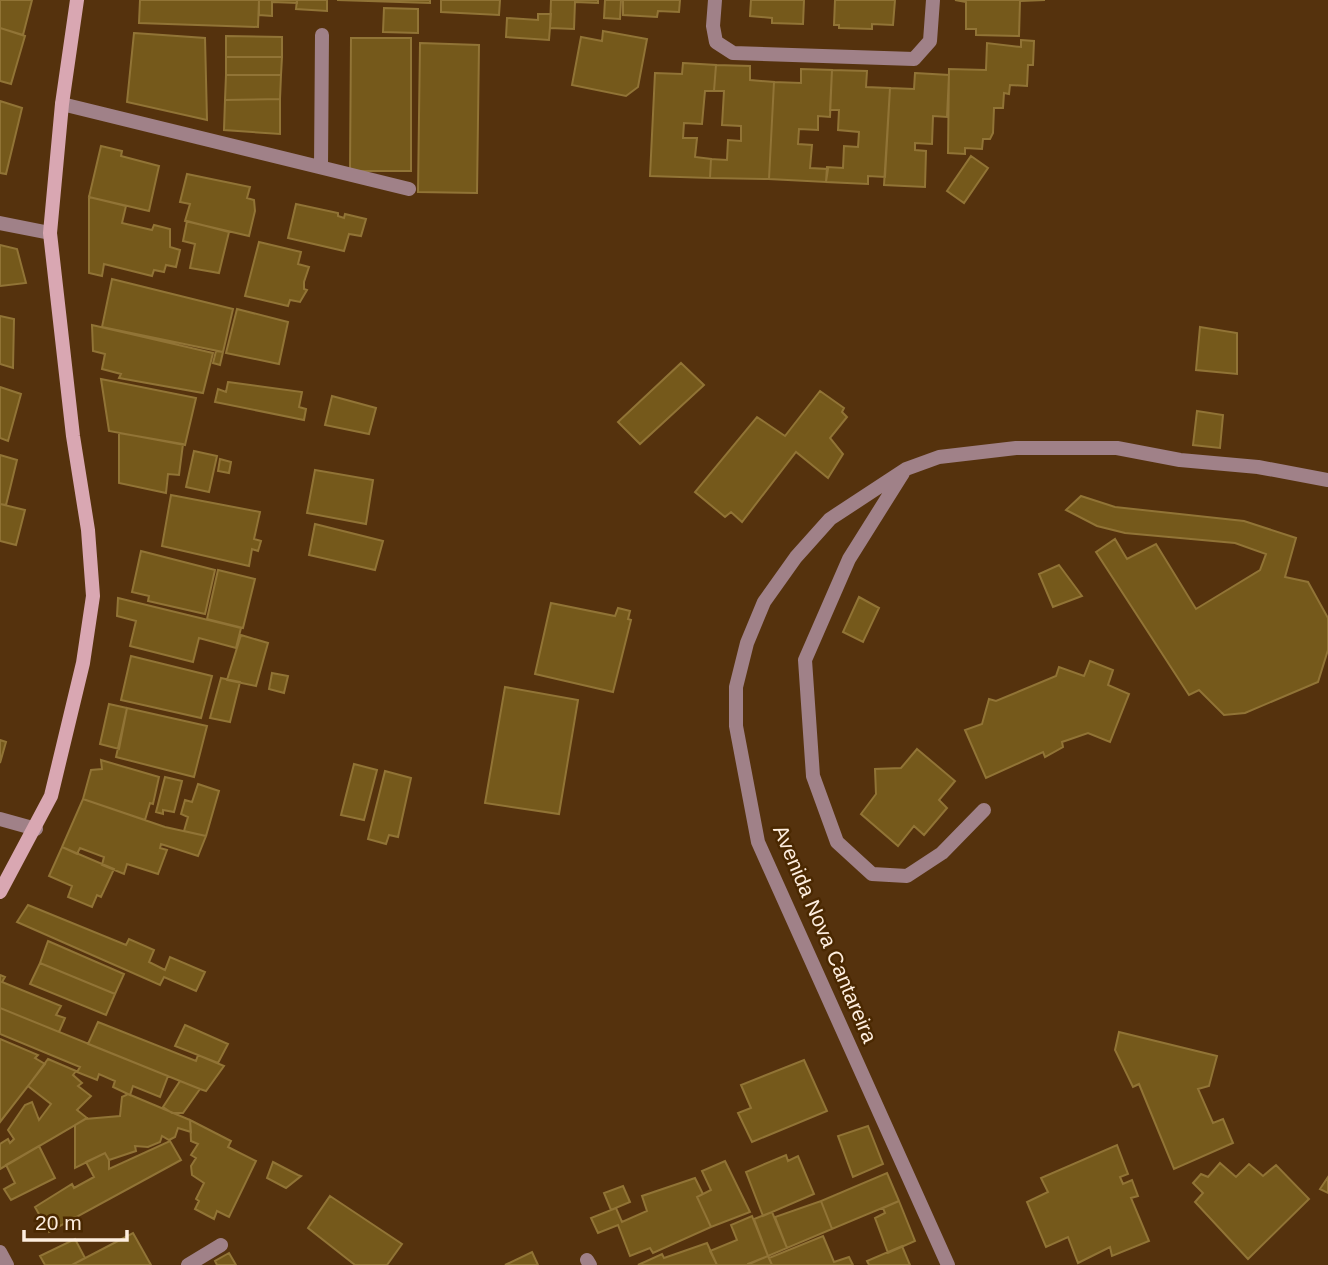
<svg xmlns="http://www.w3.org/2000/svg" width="1328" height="1265" viewBox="0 0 1328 1265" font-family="Arial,sans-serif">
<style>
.building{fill:#75591b;stroke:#917436;stroke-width:2}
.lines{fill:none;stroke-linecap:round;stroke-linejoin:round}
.lane{stroke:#a08188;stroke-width:14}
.street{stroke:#a08188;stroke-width:14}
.secondary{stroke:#d9a7b2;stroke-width:14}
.labels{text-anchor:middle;stroke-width:5;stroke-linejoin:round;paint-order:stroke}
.street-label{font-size:21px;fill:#feeedf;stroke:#4a2801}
</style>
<rect width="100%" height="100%" fill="#55320d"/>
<path class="building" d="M0,0H32L23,35L0,28Z
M140,0H259L258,27L139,23Z
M259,0H297V3L272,2V16L259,15Z
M297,0H327V11L296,9Z
M337,0H430V3Z
M441,0H500L499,15L441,12Z
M551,0H598V3L575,2L574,29L550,28Z
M605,0H621L620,19L604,18Z
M623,0H680L679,12L658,11L657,17L623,15Z
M751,0H804L803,24L772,23V18L750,16Z
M835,0H895L893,25L872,24V29L839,28V25H834Z
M955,0H1045L1020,1L1019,36L976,35V29H966V2Z
M384,8L418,9V33L383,32Z
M538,14H551L549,40L506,37L507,18L538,20Z
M0,28L25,36L11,84L0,81Z
M603,31L647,39L638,87L626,96L572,85L581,37L602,41Z
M134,33L205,38L207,120L127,102Z
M226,36L282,37V57H226Z
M351,38H411V171H350Z
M1021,40L1034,41L1033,65H1028L1027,86L1010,85L1009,94L1004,93L1003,108H994L993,133L990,139H983L982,149L965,148V154L948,153L949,69L986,70L987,43L1021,47Z
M420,43L479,45L477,193L418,192Z
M226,57H282L281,75H226Z
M683,63L716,65L714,91H705L702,124L684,123L683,138H697L695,157L711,159L710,178L650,176L655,73L682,74Z
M716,65L750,66V80L774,82L769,179L710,178L711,159L727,160L728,140L741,141V126L722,125L724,91H714Z
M801,69L832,70L830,117L818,116V130L799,129L798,144L812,145L810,168L828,169L826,182L769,179L774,82L801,83Z
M832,70L867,71L866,87L890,88L885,177L868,176V184L826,182L827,167L843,168L844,146L858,147L859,132L838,130L839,110H830Z
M915,73L949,75L947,117L933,116L932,144L915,143V150L926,151L925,187L884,185L890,88L914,89Z
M226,75H281L280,99L225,100Z
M280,99V134L224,130L225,100Z
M0,101L22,108L6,174L0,173Z
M101,146L122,151L121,156L159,166L149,211L89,197Z
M971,156L988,168L964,203L947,191Z
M187,174L250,187L247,198L254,200L255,211L249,236L185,221L190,204L180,202Z
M89,197L126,206L122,223L152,230L154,225L170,229V247L180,250L176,267L166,265L164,272L154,270L152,276L104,264L102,276L89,273Z
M296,204L338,213V216L344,218L345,214L366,219L361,236L349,234L344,251L288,238Z
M187,221L229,232L219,273L190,268L195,244L183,241Z
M259,242L301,252L298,264L309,267L304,282V289L307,290L300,302L290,300L288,306L245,296Z
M0,245L17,249L26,283L0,286Z
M112,279L233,309L223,352L102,327Z
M237,309L288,322L279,364L226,353Z
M0,316L14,319L13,368L0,364Z
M92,325L213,353L203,393L119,378L121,374L102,369L105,354L93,351Z
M1200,327L1237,333V374L1196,370Z
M216,351L223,352L220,365L213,363Z
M681,363L704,385L640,444L618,422Z
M101,379L196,398L185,445L109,431Z
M228,382L302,392L299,407L306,409L304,420L215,402L218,389L226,392Z
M0,387L21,394L8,441L0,438Z
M820,391L844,408L842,412L847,417L830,438L843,454L828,478L796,452L742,522L731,512L725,517L695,492L757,417L785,436Z
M332,396L376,408L369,434L325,425Z
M1197,411L1223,415L1220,448L1193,445Z
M119,433L183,444L179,475L168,474L166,493L119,483Z
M194,451L217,456L209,492L186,487Z
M0,455L17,460L6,505L0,504Z
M220,459L231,462L229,473L218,471Z
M315,470L373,480L366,524L307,513Z
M171,495L260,512L254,539L261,541L258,551L252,549L249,566L162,546Z
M1081,496L1115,507L1244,521L1296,538L1285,577L1308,582L1328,618V650L1318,682L1245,713L1224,715L1199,690L1189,695L1096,552L1115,539L1127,559L1156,544L1196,609L1260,570L1266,554L1235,543L1125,533L1097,526L1066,510Z
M0,504L25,510L16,545L0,541Z
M315,524L383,541L375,570L309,555Z
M141,551L215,570L205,614L148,601L149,596L132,592Z
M1059,565L1082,596L1053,607L1039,574Z
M218,570L255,579L243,628L207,619Z
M859,597L879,608L863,642L843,632Z
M118,598L241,628L236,648L199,638L193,662L130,646L136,621L117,616Z
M551,603L615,616L618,608L630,611L628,619L631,620L613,692L535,674Z
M241,635L268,643L256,686L227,680Z
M131,656L212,676L201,718L121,700Z
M1090,661L1113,670L1108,685L1129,694L1110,742L1088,733L1062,742L1063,747L1045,757L1043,752L986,778L965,730L982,724L989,699L996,701L1056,676L1059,667L1084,676Z
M272,673L288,676L284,693L269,689Z
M221,678L240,682L230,722L210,718Z
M505,687L578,700L559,814L485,803Z
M109,704L127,708L119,749L100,744Z
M127,708L207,726L194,777L116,757Z
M0,740L6,742L0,763Z
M917,749L955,781L939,800L947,808L924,835L914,826L898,846L861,814L876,794L875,769L901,768Z
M101,760L159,777L153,804L150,803L145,820L83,799L91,770L102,769Z
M354,764L377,770L364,820L341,815Z
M385,771L411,778L398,837L389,835L386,844L368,839Z
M165,777L182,781L174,812L163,810V814L156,812Z
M198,784L219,791L206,836L184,831L188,817L181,814L185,800L192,802Z
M83,799L165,827L206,836L198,856L161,844L160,848L167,850L158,874L127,864L124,874L102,865L104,857L80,848L77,854L62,847Z
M62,847L114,869L101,897L97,895L92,907L68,897L72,886L49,876Z
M28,905L126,945L129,939L154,950L149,962L165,970L170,957L205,972L196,991L164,977L160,985L17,922Z
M48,941L124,974L115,994L40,963Z
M40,963L115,994L106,1015L30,984Z
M0,975L5,977L2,982L61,1006L56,1015L65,1018L59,1032L0,1008Z
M0,1008L168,1076L160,1097L133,1086L130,1095L113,1087L115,1081L99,1074L97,1080L77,1072L80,1067L0,1034Z
M98,1022L196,1061L198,1055L224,1066L206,1091L200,1089L88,1044Z
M185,1025L228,1044L218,1063L175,1046Z
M1119,1032L1217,1056L1209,1086L1198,1089L1213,1123L1223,1119L1233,1143L1174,1169L1139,1084L1133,1087L1115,1050Z
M0,1039L38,1055L35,1058L45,1064L0,1122Z
M48,1059L76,1071L73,1075L82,1083L78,1086L91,1096L77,1110L87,1118L0,1169V1144L8,1139L10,1143L14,1139L8,1130L25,1105L32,1102L39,1120L51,1104L28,1086Z
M804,1060L827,1111L752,1142L738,1113L751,1108L741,1085Z
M180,1081L200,1089L183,1113H172L163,1107Z
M128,1094L190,1120L191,1132L178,1128L175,1137L169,1140L162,1136L160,1142L148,1147L135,1146L136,1151L109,1160L105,1153L75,1168V1125L85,1119L120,1116L122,1097Z
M190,1120L231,1141L228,1147L256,1161L229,1217L217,1211L214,1219L195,1209L199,1201L196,1199L204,1183L192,1175L191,1166L196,1158L191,1155L198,1144L191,1141Z
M868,1126L883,1164L853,1177L838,1136Z
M170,1141L181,1160L49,1232L35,1207L72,1184L74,1188L94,1177L86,1162L105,1153L109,1160V1169Z
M1117,1145L1128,1174L1120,1177L1123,1184L1132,1180L1138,1196L1131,1198L1149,1241L1112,1256L1110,1247L1078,1263L1068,1237L1046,1247L1027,1202L1048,1192L1041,1178Z
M39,1146L55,1178L11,1200L4,1189L15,1183L6,1165Z
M786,1155L788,1161L798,1156L814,1194L763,1216L746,1172Z
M725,1161L750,1212L711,1227L697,1197L711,1190L702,1171Z
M273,1162L298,1175L301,1176L286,1188L267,1178Z
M1220,1163L1236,1177L1249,1164L1263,1176L1276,1165L1309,1199L1248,1259L1195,1202L1203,1193L1193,1183L1201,1174L1208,1177Z
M887,1173L899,1201L832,1229L821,1201Z
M1328,1177V1193L1320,1189Z
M695,1178L703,1194L697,1197L711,1227L653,1253L650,1248L630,1256L618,1225L598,1233L591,1218L616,1208L622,1222L647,1211L642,1196Z
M623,1186L630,1202L611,1210L604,1193Z
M330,1196L402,1244L387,1265H355L308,1228Z
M821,1201L832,1229L787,1248L775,1217Z
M899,1201L915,1241L888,1253L875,1218L885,1213L883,1208Z
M772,1212L787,1248L768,1256L754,1219Z
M752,1216L768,1256L747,1265H717L710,1251L737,1240L731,1225Z
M133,1233L151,1265H72L116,1242Z
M823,1236L834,1262L849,1257L853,1265H772L769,1258Z
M75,1239L85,1258L72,1265H45L40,1256Z
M707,1243L717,1265H638L662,1254L664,1258Z
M902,1246L910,1265H869L867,1261Z
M532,1252L538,1265H505Z
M229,1253L236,1265H217L215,1261Z
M768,1256L772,1265H748V1264Z"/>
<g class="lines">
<path class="lane" d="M188,1265L221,1245"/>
<path class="street" d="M715,0L713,26L716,42L733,53L914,59L930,41L933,0
M62,104L409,189
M321,167L322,35
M0,223L50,233
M903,473L849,559L805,660L813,776L837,842L872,874L907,876L942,853L984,810
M0,819L36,829
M0,1252L7,1265
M587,1260L590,1265
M948,1265L758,842L736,726V687L747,643L764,602L796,557L830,519L906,469L939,457L1016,448H1117L1180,460L1258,467L1328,480"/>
<path class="secondary" d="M0,892L51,796L83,663L93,596L88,530L73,436L50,233L62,104L77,0"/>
</g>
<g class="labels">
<g class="street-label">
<text transform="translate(825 934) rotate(67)" y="7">Avenida Nova Cantareira</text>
</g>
</g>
<path d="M24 1230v10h103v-10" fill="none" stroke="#feeedf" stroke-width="3.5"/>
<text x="35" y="1230" font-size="21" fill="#feeedf" stroke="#4a2801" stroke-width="5" paint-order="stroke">20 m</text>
</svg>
